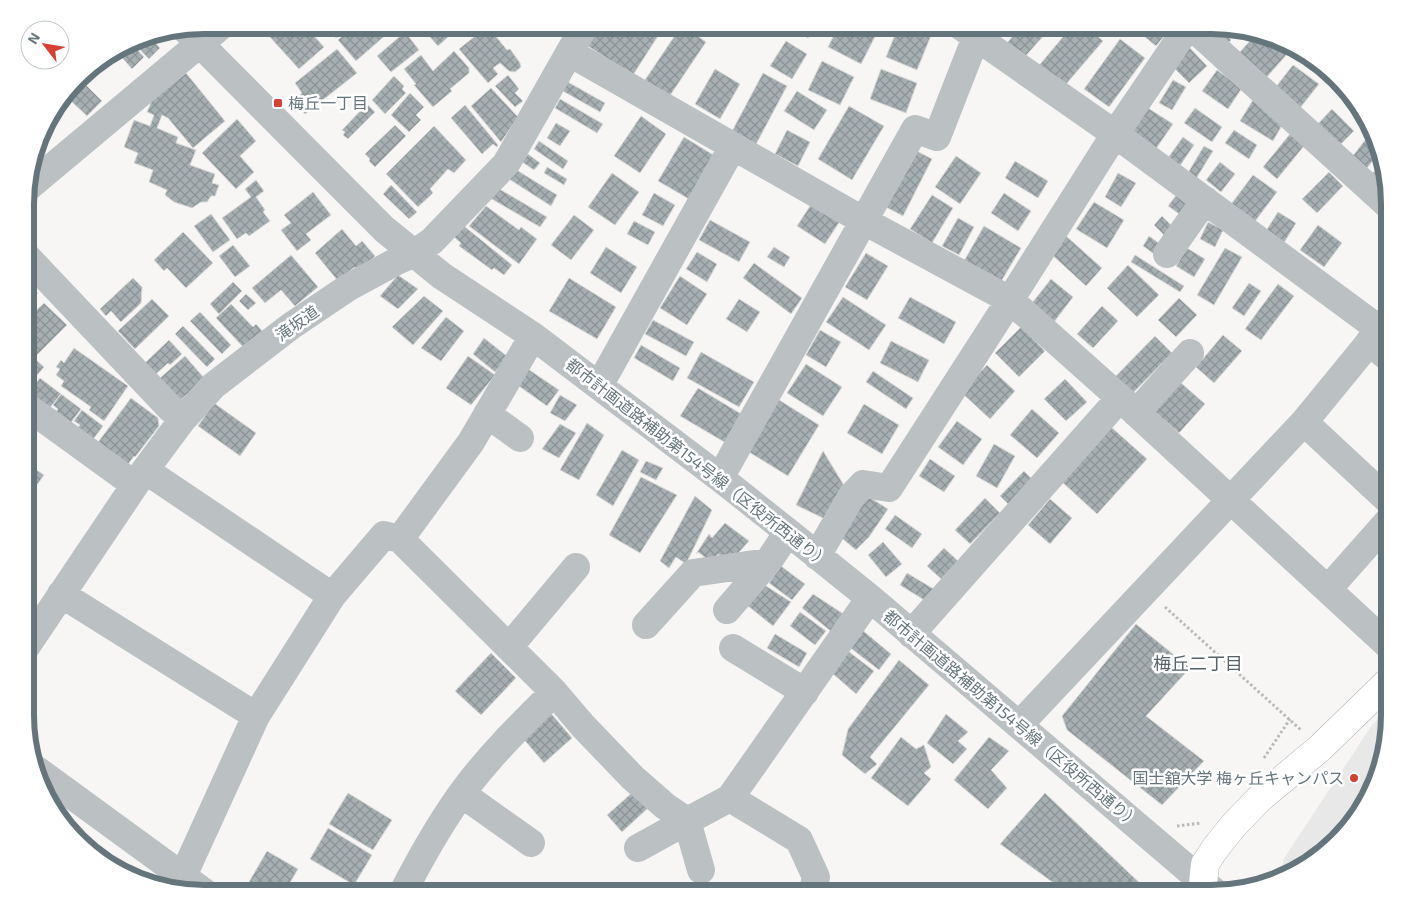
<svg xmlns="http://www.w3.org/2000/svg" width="1415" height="919" viewBox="0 0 1415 919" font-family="'Exo 2','Noto Sans JP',sans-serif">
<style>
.built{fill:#e7e8e7}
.building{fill:url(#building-cross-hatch);stroke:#d8d8d6}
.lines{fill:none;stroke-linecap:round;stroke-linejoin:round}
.major-casing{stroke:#afb5b8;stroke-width:29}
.path{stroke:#b6babc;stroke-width:3;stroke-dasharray:2.5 2.5;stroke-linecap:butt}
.minor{stroke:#bbc1c3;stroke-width:28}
.major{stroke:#fff;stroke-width:28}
.poi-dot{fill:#d64134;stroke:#fff;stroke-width:2}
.labels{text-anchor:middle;stroke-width:5;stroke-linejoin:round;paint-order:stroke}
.poi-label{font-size:16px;fill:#64767c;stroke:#fff;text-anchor:start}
.street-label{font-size:16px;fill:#64767c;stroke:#fff}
.neighbourhood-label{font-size:18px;fill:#556368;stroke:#fff}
.rim{fill:none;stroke:#64767c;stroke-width:6}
</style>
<defs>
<pattern id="building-cross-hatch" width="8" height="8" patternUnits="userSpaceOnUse" patternTransform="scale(1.25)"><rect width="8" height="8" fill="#a6afb2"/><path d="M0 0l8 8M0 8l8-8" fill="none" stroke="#8b9396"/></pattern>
</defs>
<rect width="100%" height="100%" fill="#f7f6f4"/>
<path class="built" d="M1390,707V726L1360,815L1300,870L1284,875L1283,860L1372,725Z"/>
<path class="building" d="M259,25H304L324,47L299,69Z
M324,25H351L336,38Z
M355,25H395L396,26L356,61L338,40Z
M419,25H467L462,30L458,28L438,46Z
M599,25H665L633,75L586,45Z
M682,25L706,42L669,97L645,80Z
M787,25H816L808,38Z
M839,25H881L861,64L828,47Z
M899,25H914L932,33L917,70L886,57Z
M1023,25H1035L1045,34L1023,59L1006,44Z
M1073,25H1084L1103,41L1061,90L1036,69Z
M1108,25H1134L1127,36Z
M1145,25H1173L1156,46L1139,32Z
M1202,25L1217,26L1231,40L1225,47Z
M489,28L507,50L510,49L520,63L521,67L515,72L509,71L500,63L493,68L498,74L488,83L459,49L479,33L481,35Z
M405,32L419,50L391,72L377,56Z
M1257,33L1267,34L1288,53L1266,78L1239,53Z
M149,36L160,48L149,59L132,41L136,39Z
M1120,39L1145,58L1109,107L1084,89Z
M786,41L807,54L792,79L770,66Z
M131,43L144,57L132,69L119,54Z
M1187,45L1207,66L1189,83L1169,63Z
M337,49L357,73L305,114L294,100L302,93L295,83Z
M454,51L469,68V73L450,89L452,91L433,107L414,85L416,84L404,69L421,55L433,71Z
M822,61L854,77L840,105L808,90Z
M1293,65L1319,84L1300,108L1275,88Z
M715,69L740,84L720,119L695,104Z
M881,69L917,83L906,113L870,99Z
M1217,70L1242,88L1228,109L1202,91Z
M186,73L225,121L193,148L168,118L162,115L157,128L178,137L176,143L196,150L190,165L215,174L212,183L219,185L215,196H211L207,202H201L192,208L174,202L165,195L167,190L149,182L153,170L134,163L138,153L124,147L134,120L150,126L154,115L147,112L152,100Z
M763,73L787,86L754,148L730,135Z
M508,75L519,89L515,93L523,101L515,107L495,86Z
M394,76L404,86L402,89L406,93L385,114L372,100Z
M1173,80L1186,87L1172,110L1159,103Z
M566,81L605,103L600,112L561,90Z
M83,82L102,101L87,116L68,98Z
M491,88L518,117L501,142L471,106Z
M797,91L827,110L814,130L784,111Z
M410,93L424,107L416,115L421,120L409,132L391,115Z
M1349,96L1362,111L1346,100Z
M560,99L603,124L597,133L555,108Z
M1253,100L1285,120L1273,141L1240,121Z
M367,104L375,112L348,139L343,135L345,132L342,130Z
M465,105L498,145L497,147L493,144L482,154L451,118Z
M849,106L884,126L852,180L818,159Z
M1148,108L1173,124L1153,153L1129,137Z
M1195,108L1222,127L1212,142L1184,123Z
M1332,109L1354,131L1336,149L1314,128Z
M641,116L666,134L640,173L614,156Z
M237,119L256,141L240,156L254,172L236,189L202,153Z
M556,123L570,131L560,146L547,138Z
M395,125L406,136L375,167L369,161L370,159L365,154Z
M434,126L466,160L454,173L448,169L430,189L433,193L418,207L386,174Z
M787,130L810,142L798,166L775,154Z
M1234,130L1257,145L1249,159L1225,143Z
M1290,134L1304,146L1277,179L1263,167Z
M1369,135L1373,138L1378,154L1367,168L1352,157Z
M684,137L715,156L689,199L658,181Z
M1183,137L1194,145L1177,170L1165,162Z
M539,141L568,161L563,169L534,149Z
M1204,146L1213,151L1194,182L1186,176Z
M913,149L932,159L903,216L884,206Z
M528,154L540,163L534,170L522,162Z
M956,156L981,173L960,204L935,187Z
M1015,161L1048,181L1038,198L1005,178Z
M1220,162L1235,174L1221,192L1206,180Z
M1381,164L1386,182L1382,187L1370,176Z
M547,167L567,179L564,185L544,173Z
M515,169L557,195L551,206L509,179Z
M1329,172L1343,186L1317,213L1302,199Z
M612,173L639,192L615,225L588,207Z
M1118,173L1136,183L1121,207L1105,197Z
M1253,175L1277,192L1253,224L1229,207Z
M256,180L264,191L256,197L265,210L263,212L270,221L249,236L246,233L237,239L222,218L251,197L245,189Z
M391,185L417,212L409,219L383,194Z
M496,187L547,217L540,227L490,198Z
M313,192L331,215L306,234L311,240L297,251L281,230L291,223L284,215Z
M654,193L675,205L663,226L642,215Z
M1004,193L1031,211L1018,231L991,213Z
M1177,194L1194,206L1185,218L1168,206Z
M932,195L953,208L932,243L910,229Z
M1094,202L1124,220L1107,248L1076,229Z
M812,203L840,221L825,244L797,226Z
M486,206L519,230L521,227L537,239L519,264L469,226Z
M1278,212L1296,223L1282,246L1264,234Z
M211,214L230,240L213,252L194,226Z
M574,215L594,230L571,260L551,245Z
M1162,216L1175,229L1167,238L1154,225Z
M958,218L974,227L959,255L942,246Z
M710,220L750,242L739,262L699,240Z
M634,221L655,232L648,245L627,234Z
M1208,222L1223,230L1215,247L1200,239Z
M1318,225L1342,243L1324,267L1300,250Z
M464,226L512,265L504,275L494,268L492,270L459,246L461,243L454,237Z
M984,226L1021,248L996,290L960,268Z
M342,229L356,246L362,241L375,256L364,266L353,268L338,281L315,253Z
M183,232L213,263L186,288L167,268L164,271L154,260Z
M1066,236L1102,268L1086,286L1050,253Z
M1149,236L1164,247L1157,256L1143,246Z
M233,245L250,266L235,277L219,256Z
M606,247L637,267L621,293L590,273Z
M774,247L790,257L784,267L767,257Z
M1187,248L1205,259L1194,277L1176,266Z
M1225,248L1242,257L1214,305L1197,295Z
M697,252L717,264L707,282L686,269Z
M866,253L888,266L867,300L845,287Z
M291,255L318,287L295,306L281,290L265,303L252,288Z
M1135,255L1184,286L1180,292L1131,262Z
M754,263L802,298L791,314L743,278Z
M1128,265L1159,295L1137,317L1107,288Z
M398,275L418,289L398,309L380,296Z
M680,276L707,294L687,325L660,308Z
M133,278L142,287L141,303L121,322L111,311L106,316L100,309Z
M569,278L616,307L597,339L549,311Z
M1051,279L1073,297L1054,322L1032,303Z
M26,281L38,293L26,304Z
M233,282L242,291L219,314L210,304Z
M1249,283L1261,291L1244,316L1232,308Z
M1278,284L1294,296L1261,340L1245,329Z
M246,294L256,303L248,310L239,301Z
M424,296L443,311L413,345L392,327Z
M843,297L886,325L869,350L826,322Z
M910,297L956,322L944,344L898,318Z
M1179,298L1197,315L1176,337L1158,320Z
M152,299L169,316L135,349L118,331Z
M739,299L760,312L747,332L726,319Z
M44,303L67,325L36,356L26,347V320Z
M231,304L253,327L256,324L263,332L245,349L216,318Z
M1102,306L1118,321L1093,348L1077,334Z
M200,312L231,345L222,354L190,321Z
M446,317L464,331L441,361L421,348Z
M653,320L694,342L686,356L645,334Z
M183,326L215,359L207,367L175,334Z
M1021,327L1045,351L1019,377L995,353Z
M820,330L841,342L826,367L806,355Z
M1223,335L1242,351L1214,383L1196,367Z
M1155,336L1172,353L1127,399L1110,382Z
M484,338L508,357L495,372L473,354Z
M169,340L182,354L170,365L168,363L156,374L145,363Z
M891,341L929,360L918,382L880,363Z
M641,345L680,368L673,381L634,358Z
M74,348L128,386L104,421L89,410L91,407L61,386L64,381L56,375L60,369L56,367L61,360L64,363Z
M26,351L44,367L32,381L28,377L26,379Z
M701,352L754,382L739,407L687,378Z
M185,356L205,379L179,401L160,378Z
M468,356L495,375L471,405L446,388Z
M806,364L842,387L823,416L787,393Z
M987,365L1015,391L990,419L961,392Z
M528,369L559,390L547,406L516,384Z
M873,371L913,398L906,409L866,382Z
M40,378L61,394L48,410L33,399L37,393L32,389Z
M1065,379L1087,402L1066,421L1044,399Z
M1180,382L1205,404L1179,433L1154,411Z
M698,388L743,415L726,443L680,416Z
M61,394L81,409L69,425L54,414L58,409L53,405Z
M560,395L577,405L565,421L550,413Z
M131,398L158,418L159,426L135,457L134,456L126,467L96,445Z
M776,398L819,425L788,476L744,449Z
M214,403L256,433L240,456L198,426Z
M864,404L899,425L882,454L847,433Z
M1032,409L1059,433L1037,458L1010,435Z
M82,410L103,426L91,442L76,430L80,425L74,421Z
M957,421L982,439L963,465L938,447Z
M587,423L604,435L579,480L560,470Z
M560,424L576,433L559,458L542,449Z
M1110,426L1147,459L1097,514L1061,481Z
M994,444L1015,456L997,488L976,476Z
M622,450L639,460L613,506L596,495Z
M823,451L845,487L825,519L796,505Z
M930,459L955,476L944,492L919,476Z
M646,461L663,468L656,480L640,472Z
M26,463L44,475L26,500Z
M1024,471L1035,482L1011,507L1000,496Z
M641,477L677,495L640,553L609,535Z
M861,492L888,509L869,537L856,550L838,535Z
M695,496L712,510L686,564L676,557L669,568L660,561Z
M985,498L1000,513L970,544L955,530Z
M1050,499L1072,518L1050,544L1028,525Z
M895,515L922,534L912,548L885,529Z
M725,523L749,541L731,561L718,554L711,562L698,552L696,554L709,534L712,538Z
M883,542L902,564L886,577L868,555Z
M944,548L958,561L941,579L927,566Z
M781,566L805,584L792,600L769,583Z
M907,573L937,591L929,603L900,585Z
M763,584L791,602L773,626L748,606Z
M813,594L845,615L832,632L802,608Z
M800,612L826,631L815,645L790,626Z
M1136,624L1190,668L1146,716L1204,761L1162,805L1067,730L1062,716Z
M861,629L891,654L879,670L848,646Z
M775,634L807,653L799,667L767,648Z
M848,651L874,671L856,694L831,672Z
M491,653L516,678L481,715L455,691Z
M899,660L929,685L870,757L877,764L865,774L842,755L848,729Z
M549,711L572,738L544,763L521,736Z
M946,714L968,732L958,741L967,749L953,764L927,743Z
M901,737L916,749L924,745L931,767L924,773L931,779L908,806L871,778Z
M989,737L1009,751L991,770L1007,788L988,809L954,780Z
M634,791L649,807L622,832L607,815Z
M348,793L392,820L373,850L329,824Z
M1045,793L1146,889V894H1052L1050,892L1055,884L1000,844Z
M328,828L372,855L354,885L310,859Z
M267,851L298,869L283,894H242Z"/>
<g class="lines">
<g class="major-casing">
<path id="major" d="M1202,894L1205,864L1214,850L1233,826L1259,799L1320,748L1390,680"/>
</g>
<path class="path" d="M1165,607L1301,730
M1264,758L1290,719
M1177,826L1201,823"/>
<path class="minor" d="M959,25L1115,134L1379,329
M1190,25L1390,207
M185,29L384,229L442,276L533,336L720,478L788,532L870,598L1217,894
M570,53L864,221L1010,300L1120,398L1390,647
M26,189L222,25
M1167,254L1205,200
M26,256L170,408L183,419
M1369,342L1390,359
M599,386L733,146
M26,406L135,485
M1136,413L1190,353
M487,414L520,438
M1304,422L1390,502
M145,470L332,596
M720,478L915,129L937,137L976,37
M400,539L471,442L533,336
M817,556L851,497L863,484L889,488L1010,300L1115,134L1189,25
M1328,589L1390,519
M61,594L256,716
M727,610L768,562
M646,625L693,573L768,562L788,532
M911,634L1120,398
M26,647L145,470L183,419L213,386L291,326L349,287L397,261L413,254L432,241L506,164L585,25
M509,647L576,567
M733,648L805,692
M1019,725L1304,422L1390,317
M37,770L207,894
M462,794L531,843
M730,798L799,840L816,877L812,894
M638,848L687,821L701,870
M183,876L256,716L332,596L384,535L400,539L554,692L583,726L633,778L665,806L687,821L730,798L870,598
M402,894C421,857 442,819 468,785C494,751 524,722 554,692"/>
<use href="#major" class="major"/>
</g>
<g class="poi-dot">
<rect x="273" y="98" width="10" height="10" rx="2.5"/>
<circle cx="1354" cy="778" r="5"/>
</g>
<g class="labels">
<g class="poi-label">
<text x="288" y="109">梅丘一丁目</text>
<text x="1344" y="784" text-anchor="end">国士舘大学 梅ヶ丘キャンパス</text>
</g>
<g class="street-label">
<text transform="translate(297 323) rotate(-35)" y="6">滝坂道</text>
<text transform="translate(698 463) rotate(38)" y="6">都市計画道路補助第154号線（区役所西通り）</text>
<text transform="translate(1012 719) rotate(40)" y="6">都市計画道路補助第154号線（区役所西通り）</text>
</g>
<g class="neighbourhood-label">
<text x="1198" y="670">梅丘二丁目</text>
</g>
</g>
<path d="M0 0H1415V919H0ZM204 34H1211A170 170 0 0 1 1381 204V715A170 170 0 0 1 1211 885H204A170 170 0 0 1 34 715V204A170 170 0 0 1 204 34Z" fill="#fff" fill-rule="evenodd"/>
<path class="rim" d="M204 34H1211A170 170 0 0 1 1381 204V715A170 170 0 0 1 1211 885H204A170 170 0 0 1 34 715V204A170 170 0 0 1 204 34Z"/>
<g transform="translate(45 45) rotate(301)"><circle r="24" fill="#ffffff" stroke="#c1c8cb"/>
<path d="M0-4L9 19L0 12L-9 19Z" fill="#d64134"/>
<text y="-8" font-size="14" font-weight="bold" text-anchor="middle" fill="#64767c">N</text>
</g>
</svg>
